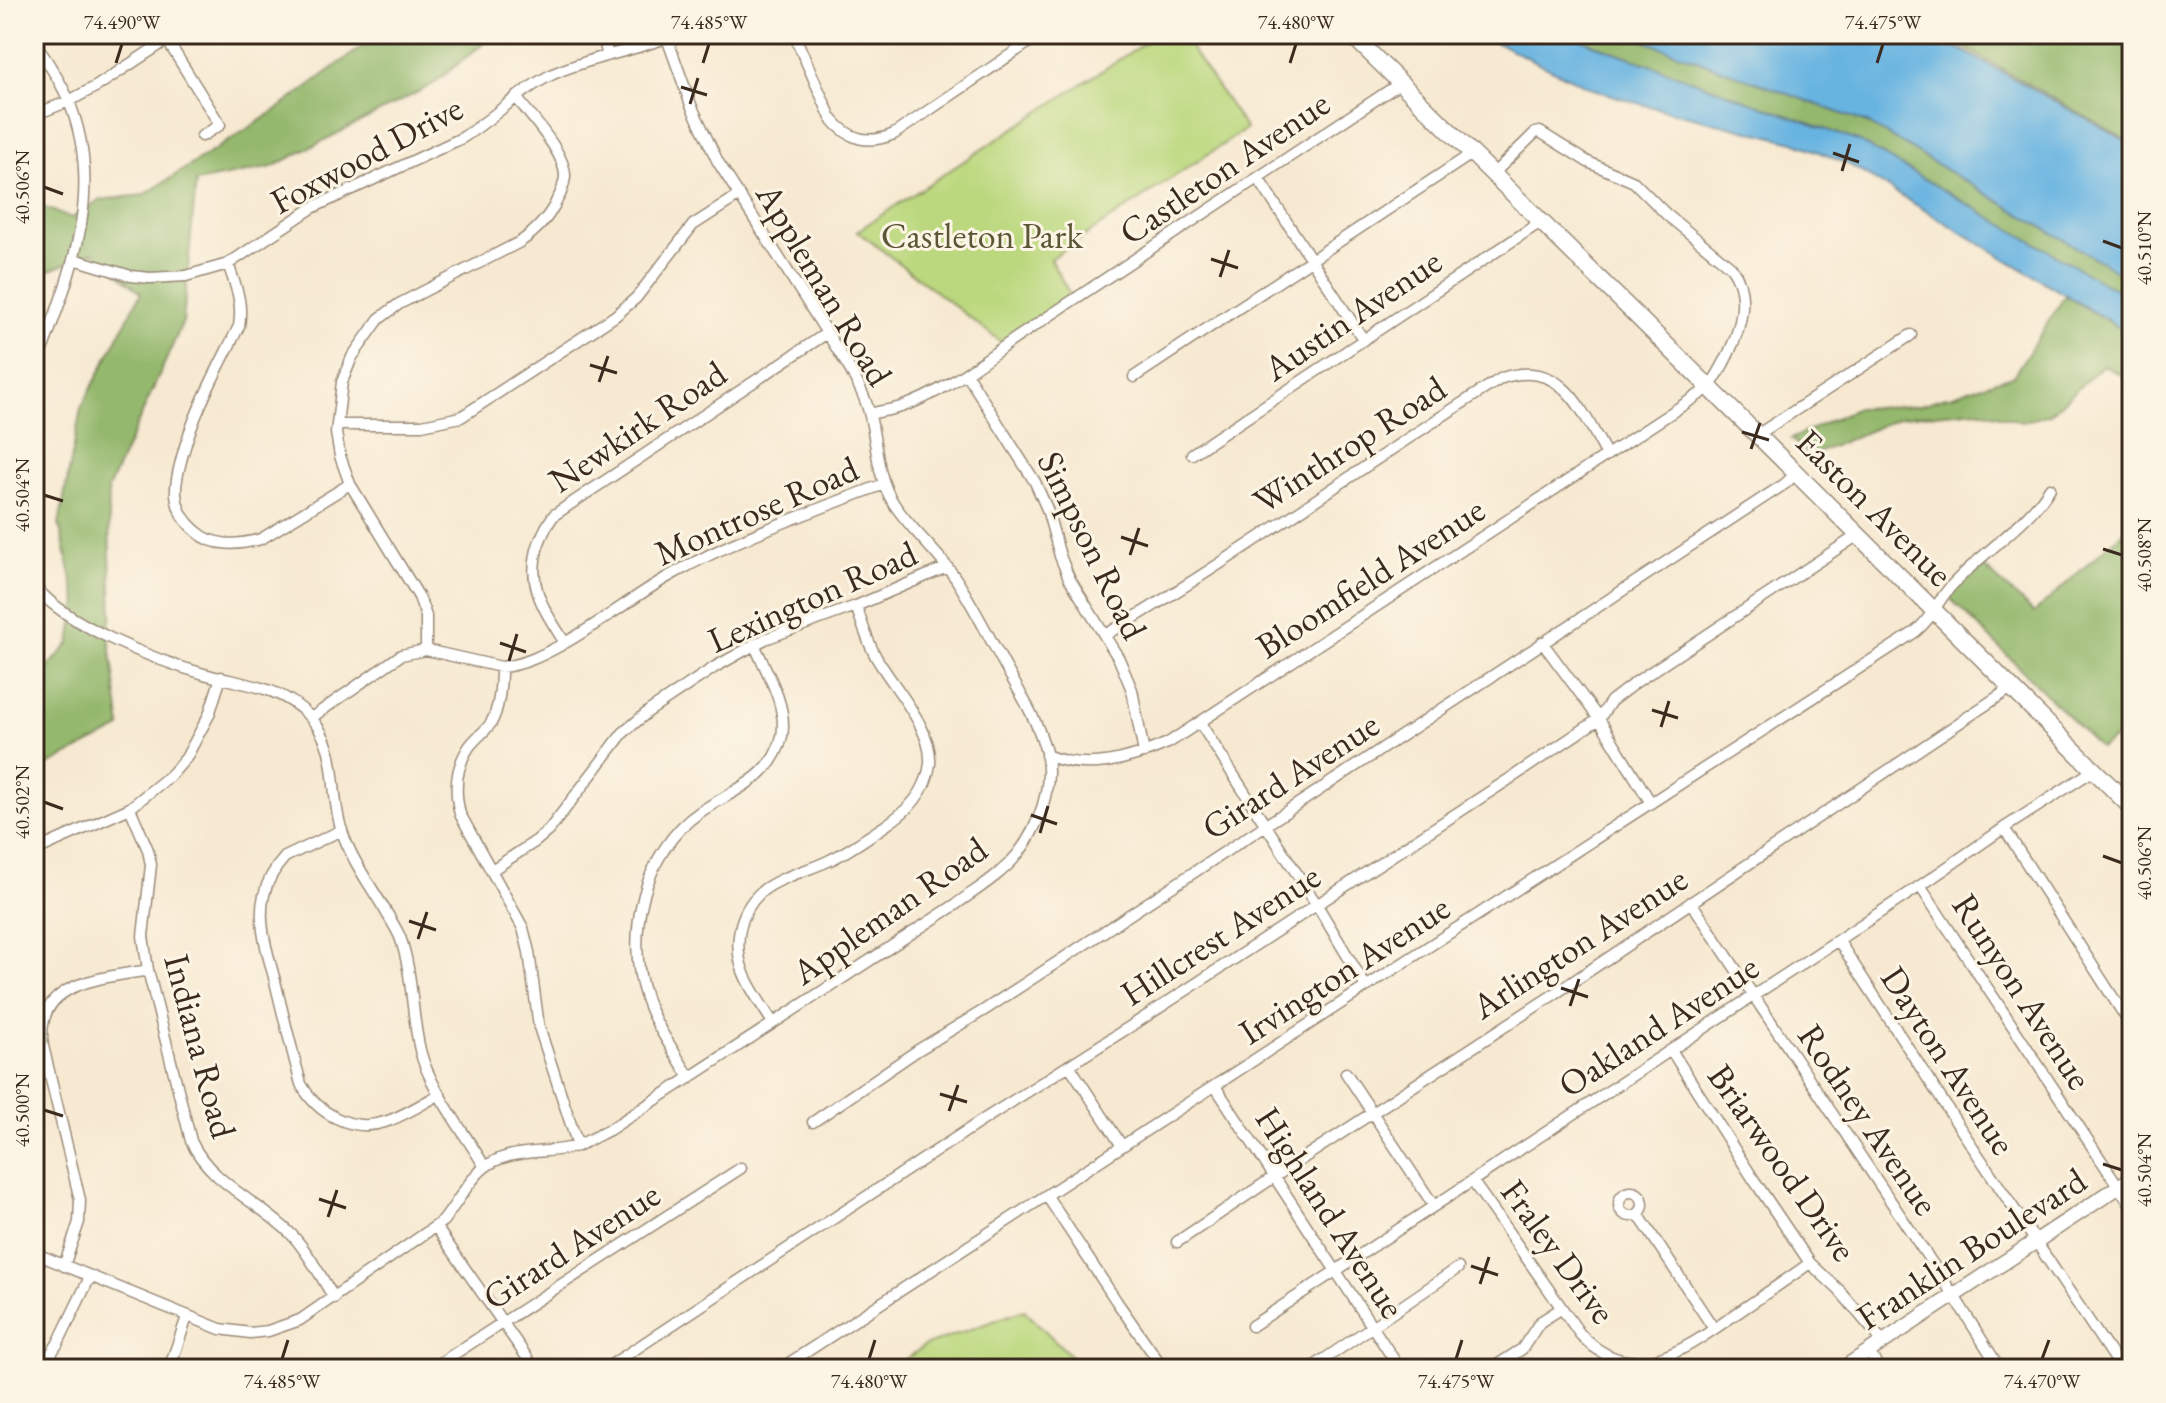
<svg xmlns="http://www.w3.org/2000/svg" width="2166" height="1403" viewBox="0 0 2166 1403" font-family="'EB Garamond',serif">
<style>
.green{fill:#bbd87e;stroke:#7b814e;stroke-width:2}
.forest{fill:#94b86d;stroke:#687146;stroke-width:2}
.water{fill:#68b4e1;stroke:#526f80;stroke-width:2}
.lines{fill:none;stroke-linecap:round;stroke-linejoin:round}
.street-casing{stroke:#998a78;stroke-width:13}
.secondary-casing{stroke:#998a78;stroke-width:17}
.primary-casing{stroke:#998a78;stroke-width:19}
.street{stroke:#fff;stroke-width:10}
.secondary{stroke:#fff;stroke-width:14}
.primary{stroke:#fff;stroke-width:16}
.ticks{fill:none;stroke:#3b2a1e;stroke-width:3}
.labels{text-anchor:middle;stroke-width:6;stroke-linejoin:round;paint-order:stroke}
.street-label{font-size:36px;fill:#3b2a1e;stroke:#fcf5e5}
.park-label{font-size:36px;fill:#5b5636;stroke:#fcf5e5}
.neatline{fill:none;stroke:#3b2a1e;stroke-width:3}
.ticks-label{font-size:20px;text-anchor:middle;fill:#3b2a1e}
</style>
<rect width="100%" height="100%" fill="#fcf5e5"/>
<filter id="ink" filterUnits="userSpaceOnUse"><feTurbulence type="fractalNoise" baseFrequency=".0125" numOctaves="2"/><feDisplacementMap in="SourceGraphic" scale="16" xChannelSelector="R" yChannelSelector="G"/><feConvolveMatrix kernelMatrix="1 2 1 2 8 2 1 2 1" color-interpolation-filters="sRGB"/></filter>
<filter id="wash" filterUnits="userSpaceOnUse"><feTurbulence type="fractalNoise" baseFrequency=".006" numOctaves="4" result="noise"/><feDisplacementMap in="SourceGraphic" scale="32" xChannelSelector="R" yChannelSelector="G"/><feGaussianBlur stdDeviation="1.8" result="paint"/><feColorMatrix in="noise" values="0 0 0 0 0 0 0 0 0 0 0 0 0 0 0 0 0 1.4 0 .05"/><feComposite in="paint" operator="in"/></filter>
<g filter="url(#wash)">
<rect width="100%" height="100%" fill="#f7e9d1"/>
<path class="green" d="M1158,34H1181L1246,129L1050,259L1073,300L1005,345L857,231Z
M1024,1310L1084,1369H893L924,1346Z"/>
<path class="forest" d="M379,34H495L432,85L272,167L196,182L183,322L108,489L112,617L108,628L121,728L42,768L34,774V683L70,643L77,601L59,524L81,408L141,293L93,252L51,270L34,273V204L72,218L99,200L144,195L278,109Z
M1573,34H1626L1867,123L2132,280V299L1860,142L1590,43Z
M1935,34H2132V143L1956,43Z
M2065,296L2132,335V381L2103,365L2050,414L2022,422L1978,410L1901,417L1810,456L1791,439L1857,408L1917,406L2013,376Z
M2132,524V727L2100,748L1947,595L1982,565L2034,613Z"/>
<path class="water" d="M1483,34H1573L1590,43L1860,142L2132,299V335L1848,164L1794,142L1644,105L1593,89L1497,43Z
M1626,34H1927L1962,50L2132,144V280L1867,123Z"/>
</g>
<g filter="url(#ink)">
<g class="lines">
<g class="street-casing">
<path id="street" d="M604,34L607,55
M794,34L831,118C849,140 868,145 894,134L1041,34
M167,40L220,125L202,136
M34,41C46,60 59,78 68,99C108,195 67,282 34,372
M34,115L69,101L97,86L176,34
M1258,178L1363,339
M74,259L131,276L150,278L186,276L228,264L312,208L462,138C494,118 520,90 553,74C593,56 636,51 676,34
M228,264C236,287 243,302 239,326C218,369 194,411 182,457C179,469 175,482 176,494C177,509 185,522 196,531C214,548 239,545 261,539L350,484
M966,373L1035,482L1047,509L1060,556L1069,578L1119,659L1132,690L1144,753
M1134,377L1473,153
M870,414C880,411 891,410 901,407C943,393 980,363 1016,338L1402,82
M337,425H422L461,417L615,316L636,298L693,225L738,196
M1757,435L1911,335
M1192,454L1542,221
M34,585C63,624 157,661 204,674C244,685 279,685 309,716C342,750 328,791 342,831C351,859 370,885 385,910C390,919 396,928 400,937C413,973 411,1013 420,1050C429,1088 465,1133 485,1167
M1105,635C1241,555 1368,461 1502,378C1564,358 1582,412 1607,455
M1542,642L1599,719L1651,803
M565,643C544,609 525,585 539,543C543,533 547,524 554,515L827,333
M426,650V616L419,597L350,484L340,456L336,433L342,382L352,357L379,319L399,304L520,242C536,231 549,218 557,200C561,194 564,184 565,177C566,153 530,116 516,97
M501,667C501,684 500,707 491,723C485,732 475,738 469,747C455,768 454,790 460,814L523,928L529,952L539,1027L578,1146
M311,718L401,655L426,650L501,667C524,665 543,655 563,644C601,623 634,596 671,575C738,537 812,512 884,484
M1200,723L1317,905L1366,987
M1046,755C1087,772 1129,760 1168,743L1709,388C1730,356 1758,303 1731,267L1667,215L1634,182L1588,162L1540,132L1535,133L1494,173
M130,808L148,850L151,865L143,936L148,970L191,1141C210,1183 261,1203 292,1235C309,1253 321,1277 334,1298
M2004,828L2132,1027
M342,830L285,857C275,868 267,881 264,895C257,923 268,954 275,981C283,1015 292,1050 301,1084C317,1113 351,1133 385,1122C404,1116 422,1104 440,1094
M34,851L130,808L172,774L186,758L209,715L221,677
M492,870L536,841L549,830L623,733L649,711L715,667L765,639L856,606L947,567
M1920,886L2132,1207
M1691,902L1954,1296L2000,1369
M1838,940L1960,1128L2121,1369
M773,1023C754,992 732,968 740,929C743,915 751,901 761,892C779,877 807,871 828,861C848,852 866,838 885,826C908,810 926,794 930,764C933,728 893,687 876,657C867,641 862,623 856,606
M1671,1050L1754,1180L1810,1263L1839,1290L1883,1342
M1069,1065L1122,1146
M1346,1073L1434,1206
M690,1078C675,1052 655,1026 646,998C624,935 644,850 700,812C732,790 773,779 782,736C788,706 766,671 754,644
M1215,1086L1400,1369
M813,1122L918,1050L986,1009C1253,834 1519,658 1786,483L1796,473
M1473,1182L1580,1334C1632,1390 1684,1350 1733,1316C1759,1298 1785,1281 1810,1263
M1619 1204a12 12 0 1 1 24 0a12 12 0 1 1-24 0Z
M1047,1196L1117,1302L1164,1369
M1638,1214L1714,1329
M436,1227L535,1369
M1177,1242L1274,1177L1553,995L2011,688
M34,1253L220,1329L250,1333L268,1331L300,1320L443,1221C456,1205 469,1179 485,1167C508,1149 541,1154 569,1148C583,1145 596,1136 609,1130L955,905C970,894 986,884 1000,872C1032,846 1055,794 1046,752C1039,725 1024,699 1010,675C992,643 976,610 956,579C938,552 912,531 894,504C877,478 877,445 870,416C866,398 857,382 848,366L718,162L691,105L667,38
M64,1266L79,1222L80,1200L43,1046C33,980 102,979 148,970
M1252,1326L1920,886L2004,828L2094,770
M1868,1351L1880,1369
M41,1369L58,1343L90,1277
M169,1369L187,1317
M431,1369L741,1168
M605,1369L986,1118L1142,1019L1517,774L1599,719L1611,701L1636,682L1858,535
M780,1369L1366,987L1915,632C1932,619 1938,599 1953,584C1982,553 2028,524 2050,488
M1310,1369L1458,1268
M1491,1369L1522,1349L1540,1322L1562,1308"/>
</g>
<g class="secondary-casing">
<path id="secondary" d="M1842,1369L2132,1178"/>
</g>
<g class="primary-casing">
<path id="primary" d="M1351,34L1796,473L2132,808"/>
</g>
<use href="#street" class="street"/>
<use href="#secondary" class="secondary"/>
<use href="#primary" class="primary"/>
</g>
</g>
<path class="ticks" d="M116,63L122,44M703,63L709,44M1290,63L1296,44M1877,63L1883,44M681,87L707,95M690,104L698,78M1833,153L1859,162M1842,171L1850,144M44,187L63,194M2103,241L2122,248M1211,259L1238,268M1220,277L1229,250M590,365L617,373M599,382L608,356M1742,432L1769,440M1751,449L1760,423M44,495L63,501M1121,537L1148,546M2103,549L2122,555M1130,555L1139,528M500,643L526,652M509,661L517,634M1652,710L1678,718M1661,727L1669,701M44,802L63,809M1031,815L1057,824M1040,833L1048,806M2103,856L2122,863M409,921L436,930M418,939L427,912M1561,988L1588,997M1570,1006L1579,979M940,1094L967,1102M44,1110L63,1116M949,1111L958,1085M2103,1164L2122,1170M319,1199L346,1208M328,1217L337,1190M1471,1266L1498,1275M1480,1284L1489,1257M282,1359L288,1340M869,1359L875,1340M1456,1359L1462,1340M2042,1359L2049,1340"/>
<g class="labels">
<g class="street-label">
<text transform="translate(366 154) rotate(-28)" y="13">Foxwood Drive</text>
<text transform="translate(1224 167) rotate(-34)" y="13">Castleton Avenue</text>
<text transform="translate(825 284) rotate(59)" y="13">Appleman Road</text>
<text transform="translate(1352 314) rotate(-34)" y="13">Austin Avenue</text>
<text transform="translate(637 426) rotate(-34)" y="13">Newkirk Road</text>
<text transform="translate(1349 444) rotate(-33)" y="13">Winthrop Road</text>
<text transform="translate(1875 507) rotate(45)" y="13">Easton Avenue</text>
<text transform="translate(756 510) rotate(-24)" y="13">Montrose Road</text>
<text transform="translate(1093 545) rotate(64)" y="13">Simpson Road</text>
<text transform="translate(1370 577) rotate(-33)" y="13">Bloomfield Avenue</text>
<text transform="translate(812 596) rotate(-24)" y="13">Lexington Road</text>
<text transform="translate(1290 775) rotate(-33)" y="13">Girard Avenue</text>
<text transform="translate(889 910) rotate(-35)" y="13">Appleman Road</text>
<text transform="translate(1220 934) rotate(-33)" y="13">Hillcrest Avenue</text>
<text transform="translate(1579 942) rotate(-33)" y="13">Arlington Avenue</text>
<text transform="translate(1344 969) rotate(-33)" y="13">Irvington Avenue</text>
<text transform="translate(2023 991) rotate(57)" y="13">Runyon Avenue</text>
<text transform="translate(1658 1025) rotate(-33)" y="13">Oakland Avenue</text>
<text transform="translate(201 1046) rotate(75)" y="13">Indiana Road</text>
<text transform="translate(1949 1060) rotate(57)" y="13">Dayton Avenue</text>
<text transform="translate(1869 1119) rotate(56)" y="13">Rodney Avenue</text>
<text transform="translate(1783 1162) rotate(55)" y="13">Briarwood Drive</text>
<text transform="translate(1331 1212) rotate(57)" y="13">Highland Avenue</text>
<text transform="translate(571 1245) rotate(-33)" y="13">Girard Avenue</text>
<text transform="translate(1971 1248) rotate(-33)" y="13">Franklin Boulevard</text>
<text transform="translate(1559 1251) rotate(54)" y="13">Fraley Drive</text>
</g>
<g class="park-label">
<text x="982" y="248">Castleton Park</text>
</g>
</g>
<rect width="2166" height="1403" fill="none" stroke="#fcf5e5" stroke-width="88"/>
<rect x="44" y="44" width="2078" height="1315" class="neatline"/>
<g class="ticks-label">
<text x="122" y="29">74.490°W</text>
<text x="709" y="29">74.485°W</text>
<text x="1296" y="29">74.480°W</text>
<text x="1883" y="29">74.475°W</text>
<text transform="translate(22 187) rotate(-90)" y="7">40.506°N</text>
<text transform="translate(2144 248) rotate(-90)" y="7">40.510°N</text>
<text transform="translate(22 495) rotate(-90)" y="7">40.504°N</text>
<text transform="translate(2144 555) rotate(-90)" y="7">40.508°N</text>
<text transform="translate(22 802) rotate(-90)" y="7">40.502°N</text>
<text transform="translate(2144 863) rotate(-90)" y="7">40.506°N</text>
<text transform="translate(22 1110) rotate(-90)" y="7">40.500°N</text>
<text transform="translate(2144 1170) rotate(-90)" y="7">40.504°N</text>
<text x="282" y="1388">74.485°W</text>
<text x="869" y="1388">74.480°W</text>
<text x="1456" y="1388">74.475°W</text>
<text x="2042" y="1388">74.470°W</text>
</g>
</svg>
